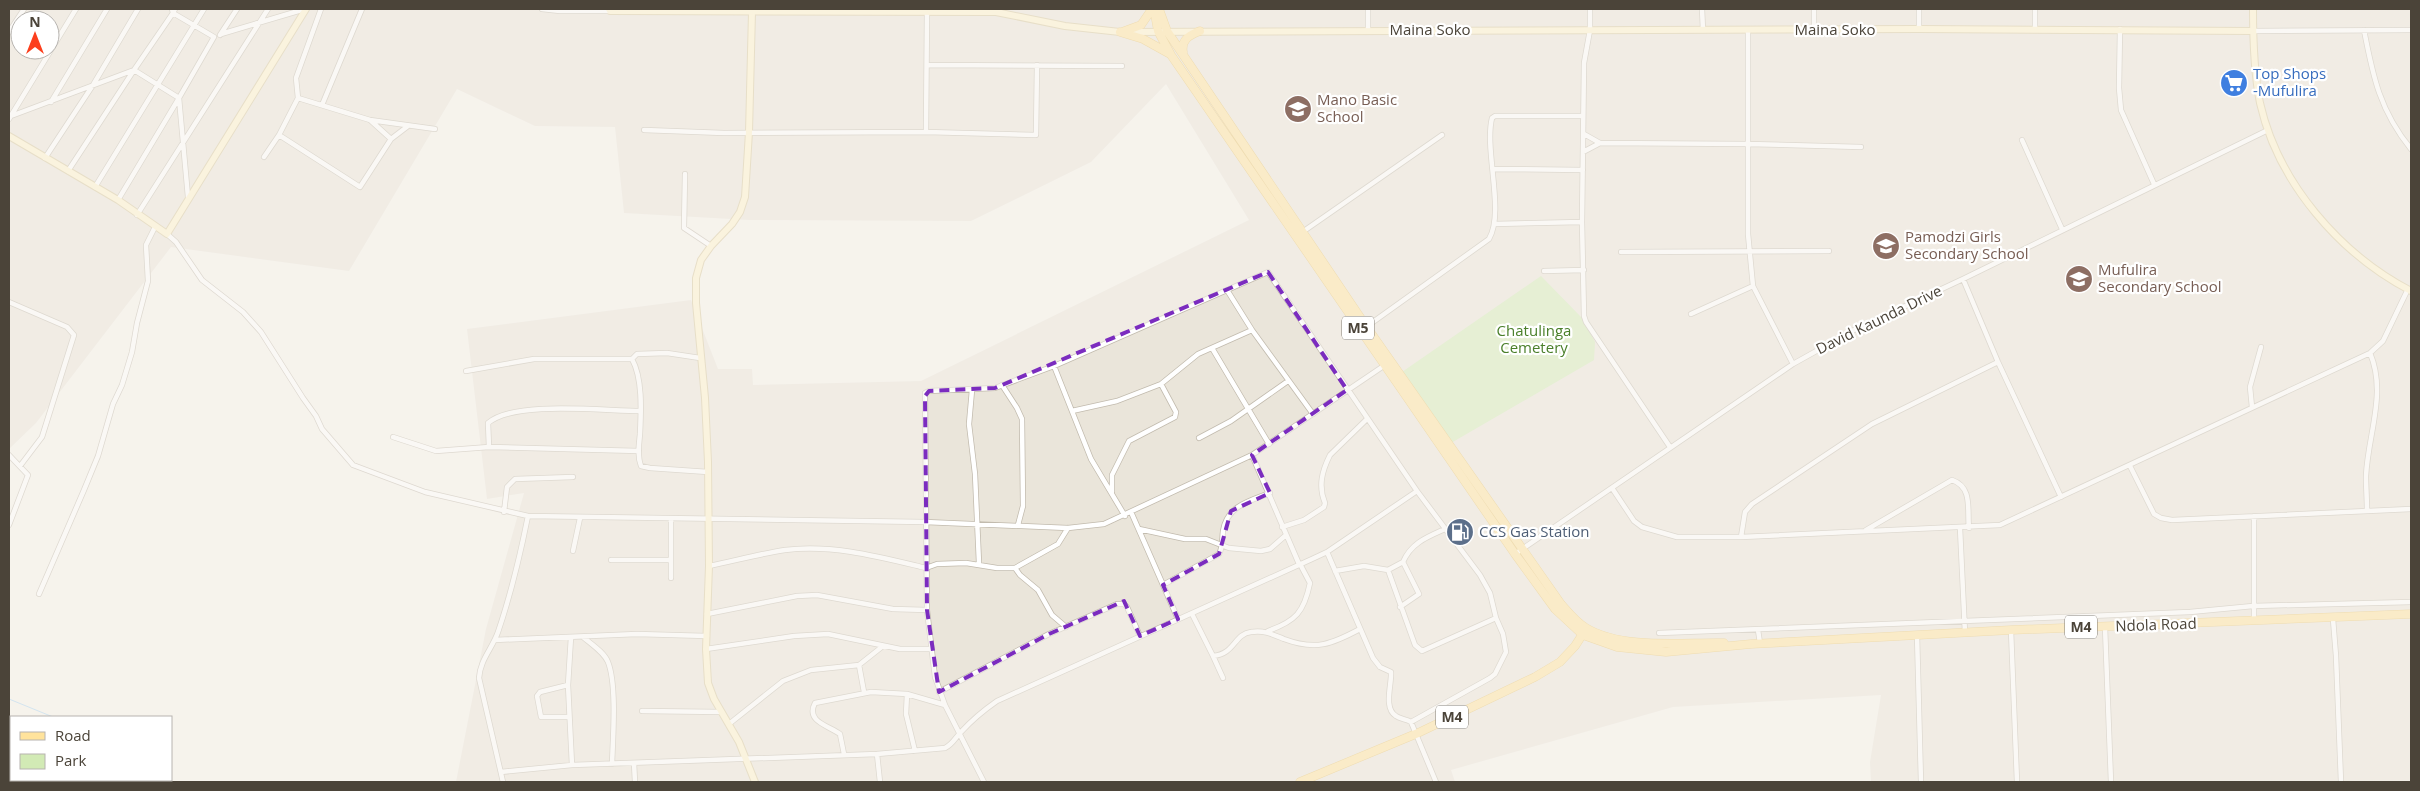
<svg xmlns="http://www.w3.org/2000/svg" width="2420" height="791" viewBox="0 0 2420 791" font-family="'Open Sans',sans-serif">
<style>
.residential{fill:#eae5da;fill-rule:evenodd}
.green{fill:#d2eab5}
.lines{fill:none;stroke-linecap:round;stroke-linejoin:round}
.stream{stroke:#a9d4f2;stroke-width:1}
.street-casing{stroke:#c2bbae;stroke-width:6}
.secondary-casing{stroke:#d6c79b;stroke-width:8}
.primary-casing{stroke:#e6c16a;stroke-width:9}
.street{stroke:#fff;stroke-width:4.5}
.secondary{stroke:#fff3cd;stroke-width:6}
.primary{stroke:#ffe39c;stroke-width:8}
.marked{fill:none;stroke:#7b2cbf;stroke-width:4;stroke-dasharray:10 6;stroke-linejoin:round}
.labels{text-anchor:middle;stroke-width:4.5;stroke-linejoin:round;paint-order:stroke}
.shield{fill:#fff;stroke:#817c74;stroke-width:1}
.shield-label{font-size:14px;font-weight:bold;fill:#4b4439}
.street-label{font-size:15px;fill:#4b4439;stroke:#fff}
.shop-label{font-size:15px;fill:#366cbe;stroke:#fff;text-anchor:start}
.education-label{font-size:15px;fill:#785e54;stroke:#fff;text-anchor:start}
.park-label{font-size:15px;fill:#4a7f2a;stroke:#fff}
.service-label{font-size:15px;fill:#4e5e75;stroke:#fff;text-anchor:start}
</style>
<rect width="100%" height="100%" fill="#f6f3ec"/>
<path class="residential" d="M9,9H2411V782H1871L1870,762L1881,695L1673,707L1451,770L1455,782H456L486,629L524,493L487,499L467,329L691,300L718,369H752L753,385L921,381L1249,220L1166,84L1091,162L971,221L749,220L624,213L615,127L535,126L457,89L349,271L171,247L36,423L9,449ZM20,20H50V50H20Z"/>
<path class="green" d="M1541,276L1582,318L1595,342L1594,360L1451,443L1402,372Z"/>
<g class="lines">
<path class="stream" d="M9,699L53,717
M170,780L172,782"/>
<g class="street-casing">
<path id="street" d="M172,9L173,13L214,37L179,98L134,70L173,13L175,9
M321,9L296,78L298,98L370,120L391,139
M542,9L560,11H610
M1368,9V30
M1590,9V30L1584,63L1582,222L1584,316L1586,322L1670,447
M1702,9L1703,30
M1814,9V31
M2035,9V29
M1919,29V9
M2120,29L2119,88L2121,110L2154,184
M1748,30V234L1753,286L1793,364
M2364,30C2373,77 2380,111 2411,149
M2253,31L2411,30
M9,32L24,9
M221,34L305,9
M220,35L237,9
M927,65L1122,66
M51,102L107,9
M322,105L362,9
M11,116L134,70L68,171
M9,119L76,9
M370,120L435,129
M644,130L724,133L926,132L1036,135L1037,65
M926,132L927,10
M1584,134L1600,143
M279,135L360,187L391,139L408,126
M2022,140L2062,229
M1583,152L1600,143L1747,144L1861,147
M264,157L279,135L298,98
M45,158L93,85L138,9
M1493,169L1583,170
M685,174L684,228L711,246
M95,187L204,9
M118,200L179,98L188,197
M137,215L268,9
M1494,224L1582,222
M1301,233L1442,135
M167,234L176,242L202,280L243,312L261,332L303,398L316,416L322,429L353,465L425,492L528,516L925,522L1068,528L1104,524L1252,455L1385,365
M1621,252L1829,251
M1544,271L1584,270
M1963,279L1998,362L2061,497
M9,302L67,327L74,335L42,437L20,466
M1691,314L1753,286
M1366,327L1489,239C1505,212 1484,150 1492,118L1495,116H1583
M1252,330L1313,414
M1212,348L1269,444
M632,359L637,354L667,353L700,358
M1054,366L1091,459L1125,516
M466,371L534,359H632C643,379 641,412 640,434C639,444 637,456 641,466L650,468L708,472
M1002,385L1017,408L1022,419L1023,506L1018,525
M972,390L969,424L975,474L979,563
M2252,407L2250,387L2261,347
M1072,411L1117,401L1161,384L1198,354L1252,330L1227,290
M393,437L436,451L489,447L639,451
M1199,438L1231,421L1288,381
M489,447L488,423C515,400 604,411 640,411
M9,455L28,475L9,525
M1252,455L1299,564
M2130,466L2154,514L2161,518L2172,520L2411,509
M1612,488L1634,521L1642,527L1677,537H1741L2000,525L2370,353L2383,341L2408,289
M1112,492V475L1129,441L1175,417L1176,412L1161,384
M2367,511C2367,499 2366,487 2366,476C2368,434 2387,393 2370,353
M504,512L507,487L515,479L573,477
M1131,512L1178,619
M2254,516V621
M671,520V578
M1282,527L1304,520L1324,507L1325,503C1318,486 1322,471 1330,455L1367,419
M1960,528L1965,633
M1139,529L1185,539H1206L1229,548L1261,551L1270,549L1286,535
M1866,530L1952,480C1973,487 1967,510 1969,528
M1741,537L1745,512L1752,504L1872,424L1998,362
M573,551L580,518
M1327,552L1373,658L1380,667L1391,672C1392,684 1383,708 1396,716C1400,719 1406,719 1411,722L1436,782
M1515,554L1793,364L1854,330L1963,279L2268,130
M611,560H671
M709,566C734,561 759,554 785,550C833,544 880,557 926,568L937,564L966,563L997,568H1015L1058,544L1068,528
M1015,568L1020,575L1038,590L1052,615L1066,627
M1388,570L1415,645L1422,651L1496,618
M1335,571L1364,566L1388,570L1403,562
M1163,585L1219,554C1223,547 1222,539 1223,531C1227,506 1249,501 1270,493
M39,594L84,490L98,456L113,404L122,385L132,352L137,323L148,281L146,245L155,227
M1400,607L1419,594L1403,562C1411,543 1427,537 1445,529
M707,614L797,596L817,595L893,609L927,610
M1192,614L1213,656C1235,654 1234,634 1251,632C1264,630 1272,634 1284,639C1316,651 1332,644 1360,629
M2333,619L2336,656L2341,782
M2105,627L2111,782
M1758,630L1760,643
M2011,630L2017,782
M1268,631C1296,621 1304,612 1310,583L1300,564
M1659,633L2190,612L2253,606L2411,602
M1917,635L1921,782
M571,637L568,685L572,765
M583,637C591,644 604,652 608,662C617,685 613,737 612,764
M495,640L637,634L707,636
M706,649L794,636L828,634L900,649H931
M1213,656L1223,678
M859,665L864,692
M568,685L540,692L537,696L541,717H568
M939,692L1049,634L1117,604H1124L1127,607L1140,636
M907,694L906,714L915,751
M642,711L722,712
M1411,722L1490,678L1495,674L1506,652L1503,634L1496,618L1490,593L1480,575L1417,491
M729,724L783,681L811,670L859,665L883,646
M844,754L840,734C830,726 805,722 815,703L871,692L907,694L945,705
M877,754L880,782
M634,763L635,782
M501,772L572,765L877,754L945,748C953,744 955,738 961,732C972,720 984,710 997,701L1312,559L1327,552L1417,491L1268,272L1054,366L995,388L929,391L925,393L927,610L935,677L945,705L984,782
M503,782L479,678C480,660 492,649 498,632C511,594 520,556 528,516"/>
</g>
<g class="secondary-casing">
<path id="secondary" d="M609,9L610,11L996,12L1065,26L1120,32L1919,29L2253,31
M2253,9C2253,40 2254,73 2260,103C2278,183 2340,254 2411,291
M752,12L749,132L745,197L740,212L732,224L711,246L701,260L696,278V303L705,398L708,462L709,566L706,649L708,683L714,699L739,742L755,782
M9,136L118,200L167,234L306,9"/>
</g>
<g class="primary-casing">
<path id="primary" d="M1154,9L1158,31L1171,55L1515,554L1555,609L1583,635L1617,647L1666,652L1751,644L2011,630L2411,614
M1159,9L1167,31L1366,326L1561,604C1568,612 1576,622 1586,628C1623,650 1683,642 1724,643
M1120,32L1143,39L1170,54
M1122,32L1141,25L1152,9
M1183,52C1181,40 1189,35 1200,31
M1300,782L1418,733L1535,677L1560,662L1575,646L1584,632"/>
</g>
<use href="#street" class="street"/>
<use href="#secondary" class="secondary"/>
<use href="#primary" class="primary"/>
</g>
<path d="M0 0H2420V791H0ZM1268,272L1347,390L1252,455L1270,493L1231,511L1219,554L1163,585L1178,619L1140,636L1124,601L1049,634L939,692L927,610L925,396L929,391L995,388Z" fill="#f6f3ec" fill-opacity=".55" fill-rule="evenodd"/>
<path class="marked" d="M1268,272L1347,390L1252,455L1270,493L1231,511L1219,554L1163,585L1178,619L1140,636L1124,601L1049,634L939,692L927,610L925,396L929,391L995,388Z"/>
<defs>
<g id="supermarket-disc" transform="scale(1.4375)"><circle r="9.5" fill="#3f7fe0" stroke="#fff"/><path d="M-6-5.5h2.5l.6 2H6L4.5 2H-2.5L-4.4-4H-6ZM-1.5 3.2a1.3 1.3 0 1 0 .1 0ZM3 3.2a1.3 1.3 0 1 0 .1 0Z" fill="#fff"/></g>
<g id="school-disc" transform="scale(1.4375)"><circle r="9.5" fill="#8d6e63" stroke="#fff"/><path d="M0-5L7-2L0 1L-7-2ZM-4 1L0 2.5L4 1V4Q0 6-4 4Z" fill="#fff"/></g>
<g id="fuel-disc" transform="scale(1.4375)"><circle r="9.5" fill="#5c6f8a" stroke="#fff"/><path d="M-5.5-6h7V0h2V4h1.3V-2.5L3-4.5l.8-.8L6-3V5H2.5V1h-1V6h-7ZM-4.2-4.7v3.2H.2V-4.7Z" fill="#fff"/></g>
</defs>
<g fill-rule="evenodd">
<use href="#supermarket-disc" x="2234" y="83"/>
<use href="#school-disc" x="1298" y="109"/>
<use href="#school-disc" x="1886" y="246"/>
<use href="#school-disc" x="2079" y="279"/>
<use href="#fuel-disc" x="1460" y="532"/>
</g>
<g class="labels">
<g class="shield">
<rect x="1342" y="316.5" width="32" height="23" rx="4"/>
<rect x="2065" y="615.5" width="32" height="23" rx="4"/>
<rect x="1436" y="705.5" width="32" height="23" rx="4"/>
</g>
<g class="shield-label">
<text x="1358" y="333">M5</text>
<text x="2081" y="632">M4</text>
<text x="1452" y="722">M4</text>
</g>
<g class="street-label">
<text x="1430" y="35">Maina Soko</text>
<text x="1835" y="35">Maina Soko</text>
<text transform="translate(1879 320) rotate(-26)" y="5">David Kaunda Drive</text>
<text transform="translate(2156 625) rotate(-2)" y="5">Ndola Road</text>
</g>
<g class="shop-label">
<text x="2253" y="79">Top Shops<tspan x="2253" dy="17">-Mufulira</tspan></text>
</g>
<g class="education-label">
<text x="1317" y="105">Mano Basic<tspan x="1317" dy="17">School</tspan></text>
<text x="1905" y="242">Pamodzi Girls<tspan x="1905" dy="17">Secondary School</tspan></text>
<text x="2098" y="275">Mufulira<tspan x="2098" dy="17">Secondary School</tspan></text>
</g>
<g class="park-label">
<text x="1534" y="336">Chatulinga<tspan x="1534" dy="17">Cemetery</tspan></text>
</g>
<g class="service-label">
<text x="1479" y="537">CCS Gas Station</text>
</g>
</g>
<rect width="2420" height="791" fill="none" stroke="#4b4439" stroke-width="20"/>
<rect x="10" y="716" width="162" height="65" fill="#ffffff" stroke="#b7b4b0"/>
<rect x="20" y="732" width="25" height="8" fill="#ffe39c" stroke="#b7b4b0"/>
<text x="55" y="741" font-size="15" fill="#4b4439">Road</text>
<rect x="20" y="754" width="25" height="15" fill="#d2eab5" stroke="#b7b4b0"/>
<text x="55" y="766" font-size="15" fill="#4b4439">Park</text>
<g transform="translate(35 35)"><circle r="24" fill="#ffffff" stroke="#b7b4b0"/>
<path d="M0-4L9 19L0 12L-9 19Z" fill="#fc3f1d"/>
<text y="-8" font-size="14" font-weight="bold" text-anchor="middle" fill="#4b4439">N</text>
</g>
</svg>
